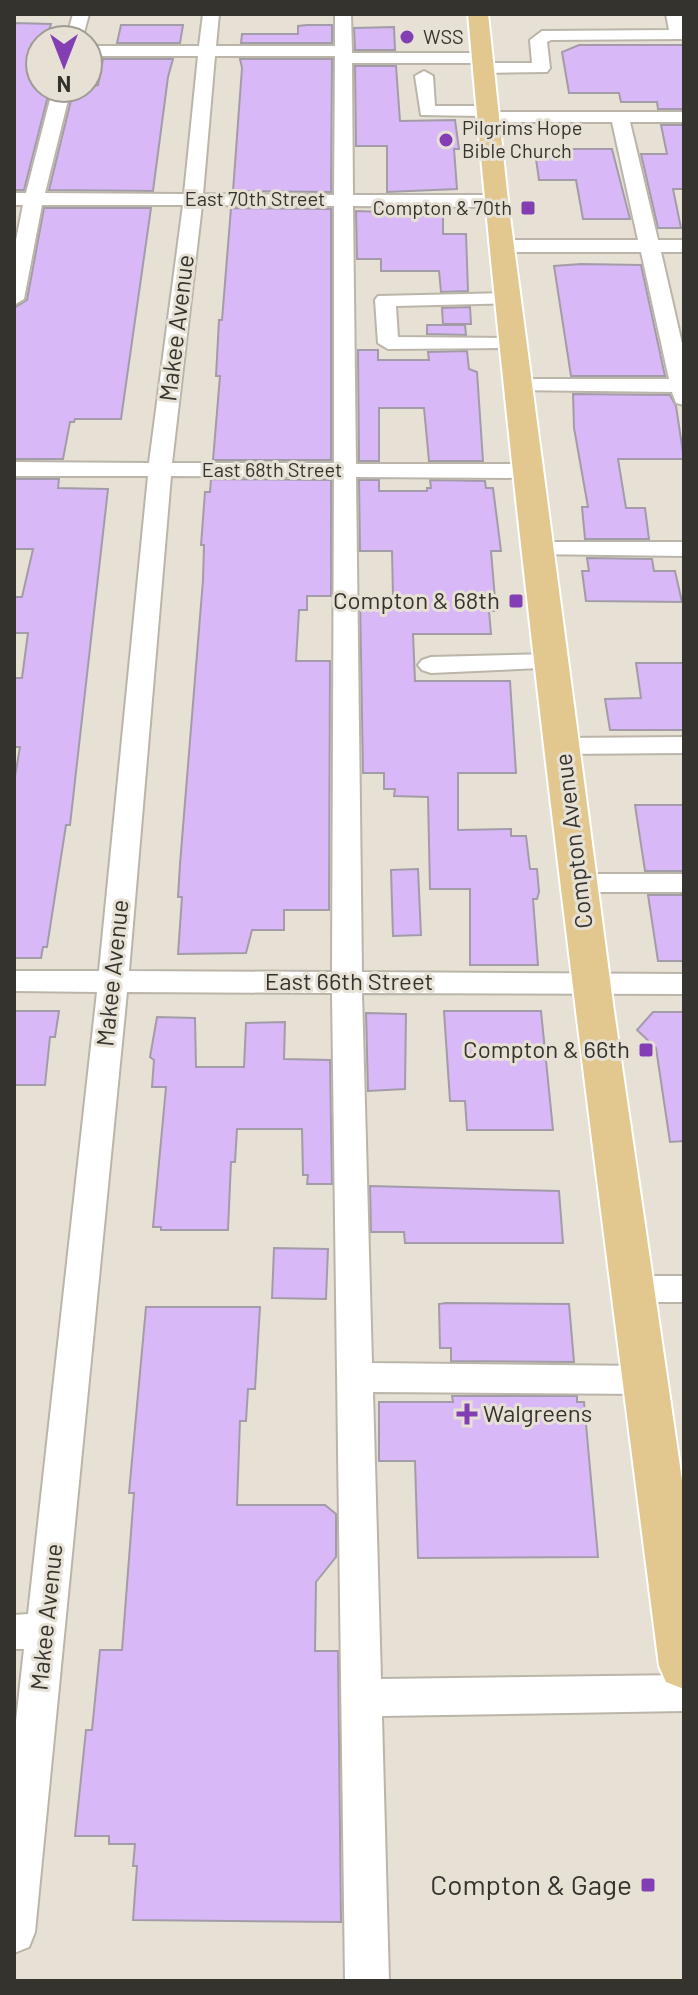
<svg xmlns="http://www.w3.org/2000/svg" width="698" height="1995" viewBox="0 0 698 1995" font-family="Barlow,sans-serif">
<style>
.building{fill:#d8b8f6;stroke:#a29ca8;stroke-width:2}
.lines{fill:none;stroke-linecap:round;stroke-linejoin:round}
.minor-casing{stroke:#bbb5a9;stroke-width:4}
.major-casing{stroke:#fff;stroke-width:4}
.minor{fill:#fff;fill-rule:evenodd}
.major{fill:#e2c88e;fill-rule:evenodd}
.poi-dot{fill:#823eb2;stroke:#e7e1d5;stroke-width:3}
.labels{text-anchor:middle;stroke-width:6;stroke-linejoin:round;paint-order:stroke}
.far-poi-label{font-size:20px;fill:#35332e;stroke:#e7e1d5;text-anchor:start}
.far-street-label{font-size:20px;fill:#35332e;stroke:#e7e1d5}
.street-label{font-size:24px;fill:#35332e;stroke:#e7e1d5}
.poi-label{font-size:24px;fill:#35332e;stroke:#e7e1d5;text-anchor:end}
.near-poi-label{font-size:28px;fill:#35332e;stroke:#e7e1d5;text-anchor:end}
</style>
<rect width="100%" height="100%" fill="#e7e1d5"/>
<path class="building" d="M14,23L51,24L46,40H40V88H50L24,190H14Z
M121,25H183L180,43H117Z
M307,25H332V43H241L242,34H298V26Z
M394,27L395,50H355L354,28Z
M579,45H684V109H658L657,102H621L619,93H569L562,52Z
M103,59H173L168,77L153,191L49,190L74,88L98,85Z
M240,59H332L331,192L233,191L242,68Z
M355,66H396L400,121L455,120L459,149H454L457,189L387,192V146H356Z
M661,125H684V189H673L681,228H658L641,154H667Z
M541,149H612L630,219H583L576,180H539L535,152H541Z
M44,208H151L121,419H75L74,422H70L63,459H14V308L27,300Z
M231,208L331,209V460H213L220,376H216L219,320H222Z
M387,209L443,210V234H466L468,291L441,292L439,271H381V259H357L356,211L387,212Z
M581,264L641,265L665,376H571L554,266Z
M470,307L471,324H443L442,308Z
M427,325H465L466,335L427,334Z
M358,350H378V360H429L428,352L467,351L469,369L477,372L483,461H429L424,408H379V461H359Z
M573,394L670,395L676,406L684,459H618L626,508H645L649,539H585L582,507H588L574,428Z
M14,479H59L58,488L108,489L70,825H66L47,947H43L41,958H14V782L20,747H14V678H22L28,633H14V597H22L33,549H14Z
M211,479L331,480V596H307V610H299L296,661H330L329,910H284V930H252L246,953L178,954L182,897H178L180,864L203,580L204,545H201L205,492H210Z
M359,480H379V491H427V488H431L430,480L485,481L486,488H493L501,551H491L496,611H489L491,634H413L415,681H510L516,773H458V830L511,829V836H526L530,869H537L539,892L537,899H533L538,965H470V889H430L428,797L394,796L395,789H384V773H363L360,598L393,597L392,551H360Z
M587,558L652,559L654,571H675L682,602L586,601L582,571H589Z
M636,663H684V730H610L605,699L641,698Z
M635,805H684V871H645Z
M418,869L421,935L393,936L391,870Z
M648,895H684V961H658Z
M14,1011H59L55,1037H50L45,1085H14Z
M444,1011H541L553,1130H467L465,1101H450Z
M653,1012H684V1141L670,1142L656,1048L637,1030Z
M366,1013L406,1014L405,1089L368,1091Z
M157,1017L195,1018L196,1067H244L246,1023L285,1022L284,1059L330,1060L332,1184H307L308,1175H303L302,1129H237L235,1162H231L228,1230H161V1227H153L166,1087H152L154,1060L150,1057Z
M370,1186L559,1191L563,1243H405L404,1232H371Z
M274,1248L328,1249L326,1299L272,1298Z
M446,1303L569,1304L574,1362L451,1361V1348H440L439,1304Z
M146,1307H260L255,1389H248L246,1421H240L237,1505H325L336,1514V1557L316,1582L315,1651H338L341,1922L133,1920L137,1866H133L135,1844H109V1836H75L86,1730H92L100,1650H122L134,1493H129Z
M452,1396H577V1402H584L598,1557L418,1558L415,1461H379V1402H453Z"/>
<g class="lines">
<g class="minor-casing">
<path id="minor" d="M73,14H89L82,40H66Z
M203,14H219L216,46H335V14H351L352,53H483L491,58L483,63H352L353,195H496L505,201L496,207L353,206L356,464H530L538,466L541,471L538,476L530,478L356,477L362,972L684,974V994L362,993L372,1363L644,1366L656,1370L662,1380L656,1390L644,1394L373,1392L381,1679L684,1675V1711L382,1716L389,1981H345L332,993L127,992L35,1932L29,1947L14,1953V1739L24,1649H14V1615L28,1614L97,992L14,991V971H99L148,476H14V462L149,463L183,205H42L24,299L14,305V250L23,205H14V193H26L53,88H71L45,193L184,194L198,56H88V46H199ZM215,56H335L334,195L203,194ZM202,205L334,206V463H172ZM171,476L334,477L332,972L129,971Z
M666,14H682L684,39L551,40L547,42L550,68L547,72L484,73L475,68L484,63H532L530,40L542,31L669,30Z
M424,71L433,76L435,106H488L496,112H684V122H630L658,240H684V252H661L684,352V405L676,403L672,392L511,390L508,385L519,379H669L641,252H502L492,246L502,240H638L612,122H489L481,116L421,115L415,76Z
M508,293L515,295L518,299L515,303L396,306L398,337L514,338L521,340L524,344L521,348L388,349L378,343L375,300L378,296Z
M539,542H684V556L531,554L527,549L531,544Z
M553,654L562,657L566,662L562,667L431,673L422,670L418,665L422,660L431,657Z
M684,737V753L563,754L554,752L550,746L554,740L563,738Z
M579,874H684V892H579L569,890L565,883L569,876Z
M631,1276H684V1302H631L619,1298L614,1289L619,1280Z"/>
</g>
<g class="major-casing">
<path id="major" d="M468,14H488L508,201L614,1011L684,1494V1689L666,1682L659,1666C589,1116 516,566 468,14Z"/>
</g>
<use href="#minor" class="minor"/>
<use href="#major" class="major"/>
</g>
<g class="poi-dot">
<circle cx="407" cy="37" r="8"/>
<circle cx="446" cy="140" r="8"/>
<rect x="520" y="200" width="16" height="16" rx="4"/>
<rect x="508" y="593" width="16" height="16" rx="4"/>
<rect x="638" y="1042" width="16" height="16" rx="4"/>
<path d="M463 1402h8v8h8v8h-8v8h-8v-8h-8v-8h8z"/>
<rect x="640" y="1877" width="16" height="16" rx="4"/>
</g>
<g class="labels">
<g class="far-poi-label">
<text x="423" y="44">WSS</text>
<text x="462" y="135">Pilgrims Hope<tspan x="462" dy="23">Bible Church</tspan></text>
<text x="512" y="215" text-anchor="end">Compton &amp; 70th</text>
</g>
<g class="far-street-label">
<text x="255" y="206">East 70th Street</text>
<text x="272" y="477">East 68th Street</text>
</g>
<g class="street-label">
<text transform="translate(177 328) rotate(-83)" y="8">Makee Avenue</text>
<text transform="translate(574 841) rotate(-97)" y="8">Compton Avenue</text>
<text transform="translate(113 973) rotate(-84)" y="8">Makee Avenue</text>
<text x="349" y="990">East 66th Street</text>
<text transform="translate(47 1617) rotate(-84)" y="8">Makee Avenue</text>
</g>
<g class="poi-label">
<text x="500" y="609">Compton &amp; 68th</text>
<text x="630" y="1058">Compton &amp; 66th</text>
<text x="483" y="1422" text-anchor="start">Walgreens</text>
</g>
<g class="near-poi-label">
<text x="632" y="1895">Compton &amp; Gage</text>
</g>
</g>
<rect width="698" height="1995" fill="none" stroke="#35332e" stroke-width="32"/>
<g transform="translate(64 64) rotate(180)"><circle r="38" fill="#e7e1d5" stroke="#a09b92" stroke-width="2"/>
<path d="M0-6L14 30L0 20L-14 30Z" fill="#823eb2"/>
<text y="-12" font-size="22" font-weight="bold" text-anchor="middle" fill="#35332e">N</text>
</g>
</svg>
